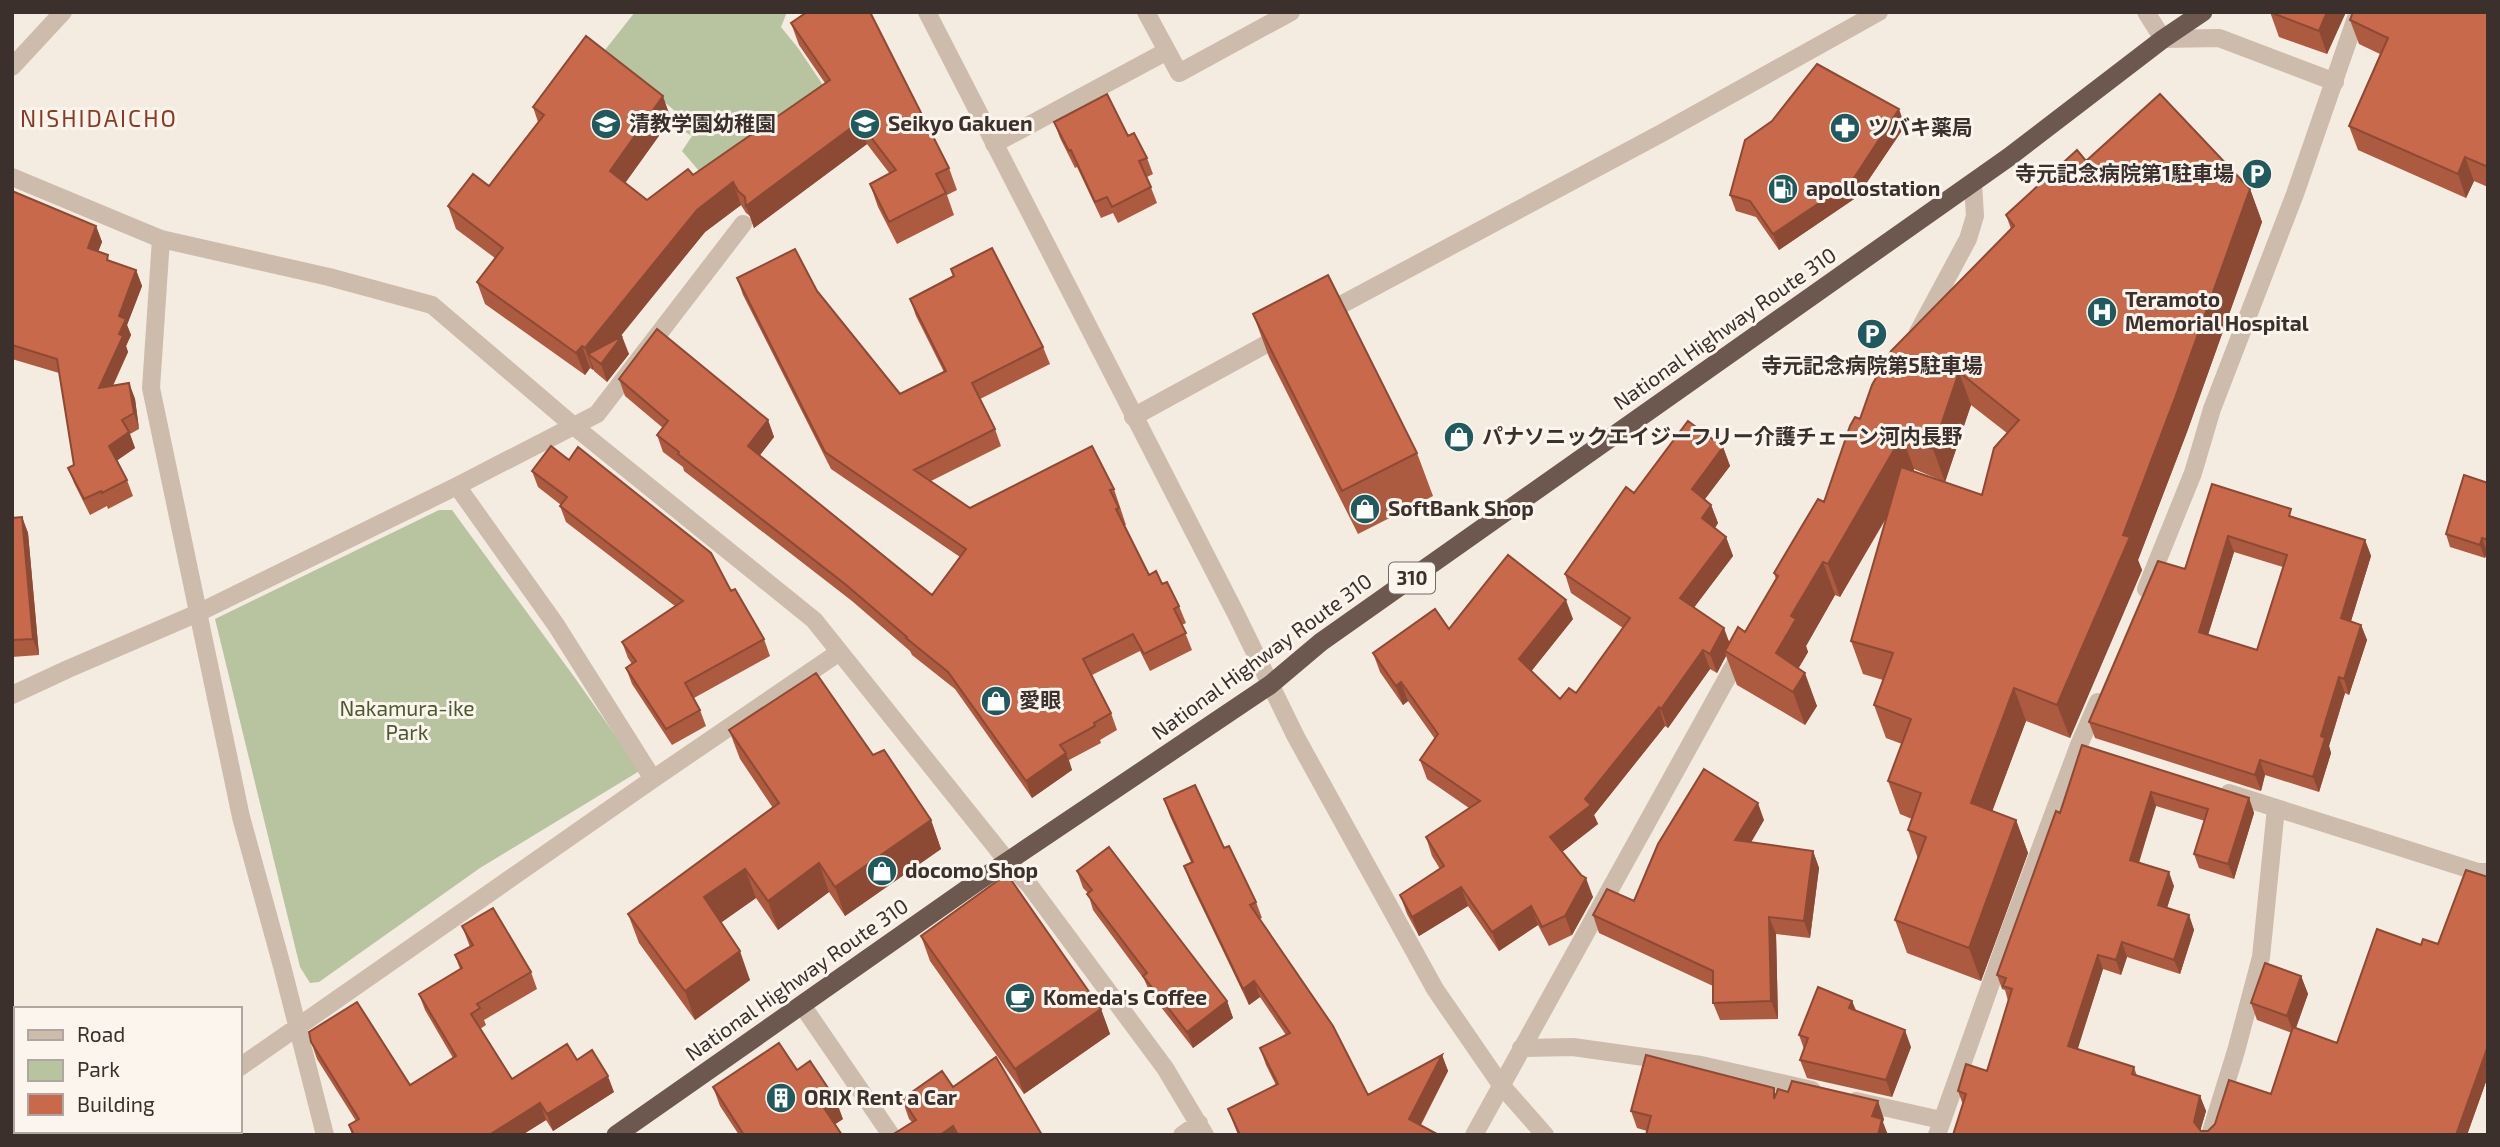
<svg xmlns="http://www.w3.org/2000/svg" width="2500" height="1147" viewBox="0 0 2500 1147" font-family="'Exo 2','Noto Sans JP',sans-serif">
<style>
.green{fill:#b8c4a0}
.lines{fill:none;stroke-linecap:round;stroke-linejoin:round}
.minor{stroke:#cdbbac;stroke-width:18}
.tertiary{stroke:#cdbbac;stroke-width:18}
.trunk{stroke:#6c584f;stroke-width:19}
.wall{fill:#ac5a40;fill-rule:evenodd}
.shaded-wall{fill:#8c4a34}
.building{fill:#c8694b;stroke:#8c4a34;stroke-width:2;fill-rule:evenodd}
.labels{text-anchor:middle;stroke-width:6;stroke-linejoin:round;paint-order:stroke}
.shield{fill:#fbf5ee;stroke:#756b66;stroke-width:2}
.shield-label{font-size:19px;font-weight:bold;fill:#3b302b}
.poi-label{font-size:21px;font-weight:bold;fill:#3b302b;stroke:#fbf5ee;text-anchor:start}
.street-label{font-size:21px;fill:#3b302b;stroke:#fbf5ee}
.park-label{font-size:21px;fill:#4a5a2e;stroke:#fbf5ee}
.neighbourhood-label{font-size:23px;letter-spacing:2px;fill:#8c3b22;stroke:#fbf5ee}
</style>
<rect width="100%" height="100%" fill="#f4ebe1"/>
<path class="green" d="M635,12H787L781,27L798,48L833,100L712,186L682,151L692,136L682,130L676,112L605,50Z
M439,510H452L575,678L627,752L646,767L480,868L319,982L310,983L300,967L215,619Z"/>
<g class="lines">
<path class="minor" d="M1146,12L1179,73L1291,12
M2146,12L2163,39L2219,38L2335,82
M994,144L1167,51
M161,239L151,388L241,817L282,966L325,1135
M1322,315L1660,134L1879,12
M1918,332L1968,239L1975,216L1973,183
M1133,417L1285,334
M457,486L556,625L653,779
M2146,589L2193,473L2212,409L2295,194L2358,12
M12,695L68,669L198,613L457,486L597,414L743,224
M2229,793L2478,872H2488
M1008,862L1030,886L1165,1068L1205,1135
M802,1005L891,1135
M1521,1048L1573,1047L1701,1065L1812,1090
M240,1067L653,779L838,653
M1856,1101L1941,1120
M145,1135L150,1131
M1182,1135L1199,1123
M1474,1135L1742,651
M1937,1135L2011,927L2079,745L2098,702
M2210,1135L2236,1051L2261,957L2276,808"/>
<path class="tertiary" d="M927,12L1236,614L1296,737L1435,989L1501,1085L1545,1135
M12,67L63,12
M12,177L161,239L329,277L432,305L575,427L814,620L1008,862"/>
<path class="trunk" d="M616,1135L977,882L1270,685L1321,642L2009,157L2163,39L2203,12"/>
</g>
<path class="wall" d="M804,12H870L949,168L957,190L947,195L954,215L897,244L878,207L870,184L890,174L867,144L754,228L750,216L746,213L741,205L705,232L618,338L629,354L607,382L594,371V369L593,370L590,368L585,375L485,304L477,282L495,258L456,229L448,206L489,186L538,122L533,107L671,119L625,183L647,200L693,175L825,83L799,45L791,23L805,14Z
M2270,12H2346L2327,54L2279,37Z
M2488,12V187L2474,181L2466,198L2358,150L2349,126L2380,54L2359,44L2350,20Z
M1772,121L1905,126L1857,197L1779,250L1756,217L1736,211L1730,195Z
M1054,122L1128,136L1147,158L1153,174L1147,177L1157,203L1118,223L1113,213L1101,218L1077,167L1075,168L1060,138Z
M2086,161L2250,189L2262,222L2187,432L2138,560L2142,570L2070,738L2026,721L1992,811L2016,820L2028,853L1981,981L1907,953L1895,920L1918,859L1908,830L1912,819L1900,814L1888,781L1902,744L1886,738L1874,705L1883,680L1863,674L1851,641L1887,517L1840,597L1835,595L1806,646L1808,652L1798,669L1817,706L1805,725L1737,685L1726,656L1717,673L1710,669L1668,728L1665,726L1594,815L1598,824L1562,852L1593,897L1572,935L1549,946L1538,925L1499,951L1468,906L1419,936L1407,914L1400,895L1440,869L1432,856L1426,837L1469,808L1427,779L1420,760L1435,739L1408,701L1403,705L1380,672L1373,653L1449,629L1573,619L1531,671L1560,699L1576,693L1623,628L1571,593L1565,574L1634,493L1723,447L1730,466L1705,499L1711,505L1718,523L1715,528L1726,537L1733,556L1694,607L1730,642L1745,632L1776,579L1774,573L1824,502L1860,419L2011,229L2006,215ZM1971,405L2007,433L1982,495L1913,472L1914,469L1945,482Z
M12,191L96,226L102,242L98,251L110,261L136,270L142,286L127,325L131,335L126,346L128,352L113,386L129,383L135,399L139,429L130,434L135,448L117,460L127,480L133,496L108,509L107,506L90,515L74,483L68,468L74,465L59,373L12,359Z
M951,269L1043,347L1050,364L980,399L995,429L1001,446L931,481L970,508L1114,489L1126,525H1124L1149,575L1162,584L1179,606L1186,623L1182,625L1192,650L1150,671L1140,651L1092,675L1111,713L1117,730L1100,740L1101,743L1069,760L1072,770L1032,798L955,689L912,655L910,651L852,601L684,471L683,467L663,452L657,435L663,428L625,396L619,379L768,420L774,437L759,456L932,595L960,557L831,469L743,295L737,278L817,291L900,394L944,372L916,316L910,299L954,277Z
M1253,314L1417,453L1433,496L1358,534L1269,357Z
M532,471L731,591L764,639L770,656L694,698L700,710L706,726L672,745L632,684L626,668L632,664L628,658L622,642L675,606L566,522L560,506L561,505L538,487Z
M2488,483V551L2485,558L2450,547L2446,534Z
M2212,484L2294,517L2365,540L2371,556L2351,621L2361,625L2367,640L2349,695L2345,693L2329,746L2331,753L2319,792L2265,775L2261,791L2095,738L2089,722L2185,569ZM2234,552L2283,567L2257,650L2208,635Z
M22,517L28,533L39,655L12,657V518Z
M729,730L873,755L931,820L941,849L845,916L829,892L778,930L756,898L721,922L750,980L695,1020L639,943L628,914L773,808L740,759Z
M2082,745L2249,798L2254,813L2234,879L2199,868L2194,854L2205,821L2156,806L2139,863L2174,886L2167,908L2189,915L2194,930L2180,974L2127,957L2121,975L2103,969L2077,1049L2134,1067L2137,1076L2200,1096L2206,1111L2200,1131H2208L2271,1094L2292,1033L2257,1020L2251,1003L2301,976L2308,994L2296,1028L2337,1043L2421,945L2438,944L2488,877V1076L2467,1135H1953L1963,1105L1958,1091L1987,1071L2008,1001L2005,990L2002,989L1997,975L2060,813Z
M1164,799L1224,848L1256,902L1262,918L1259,919L1368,1095L1442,1055L1448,1071L1421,1125L1437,1135H1238L1228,1109L1276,1085L1266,1065L1260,1048L1286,1035L1260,997L1249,1005L1190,882L1184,866L1191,862L1170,816Z
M1764,820L1751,842L1813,851L1819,868L1810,938L1776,934L1778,1019L1720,1020L1713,1003V986L1599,933L1593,915L1634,901Z
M1077,871L1227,1001L1233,1018L1193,1048L1150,993L1144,979L1093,910L1088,893L1083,888Z
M462,926L531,972L537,989L484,1020L486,1025L480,1029L512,1079L577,1060L614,1092L553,1131L546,1120L522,1135H352L349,1125L356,1121L317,1059L311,1042L410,1085L453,1058L425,1010L419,994L460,969L455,955L470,947Z
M921,936L1101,1009L1110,1034L1024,1094L930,961Z
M1852,1001L1856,1010L1911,1047L1892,1097L1807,1078L1800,1060L1804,1049L1799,1035Z
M797,1070L843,1119L835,1124L842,1135H739L720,1106L713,1087Z
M953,1087L1042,1135H892L912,1122L909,1119L902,1099Z
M1776,1094L1884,1119L1883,1122L1647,1131L1637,1128L1631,1111Z"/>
<path class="shaded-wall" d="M2327,12H2346L2327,54L2319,31Z
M663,96L671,119L618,193L610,171Z
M1899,109L1905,126L1857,197L1779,250L1773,234Z
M859,122L867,144L754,228L746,206Z
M2465,157L2474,181L2466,198L2458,174Z
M733,182L741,205L705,232L599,363L588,354L594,369L593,370L585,348L697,210Z
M2250,189L2262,222L2187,432L2138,560L2142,570L2070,738L2057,705L2123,535Z
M96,226L102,242L94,263L88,248Z
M136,270L142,286L127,325L131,335L126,346L128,352L104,404L99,388L119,316Z
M622,336L629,354L607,382L601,364Z
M582,346L590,368L585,375L576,353Z
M1959,372L1971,405L1945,482L1933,449Z
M129,383L135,399L139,429L134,413Z
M768,420L774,437L754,463L748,446Z
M129,432L135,448L115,462L109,446Z
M1902,436L1914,469L1840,597L1828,564Z
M1723,447L1730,466L1698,508L1692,489Z
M1711,505L1718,523L1709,537L1702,518Z
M22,517L28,533L39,655L33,639Z
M2228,536L2234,552L2204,648L2199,632Z
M1726,537L1733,556L1687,617L1680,598Z
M2482,538L2487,551L2485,558L2480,545Z
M2365,540L2371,556L2347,634L2341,618Z
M1823,562L1835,595L1806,646L1808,652L1788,686L1776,653L1791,616Z
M1566,600L1573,619L1526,678L1519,659Z
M2361,625L2367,640L2349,695L2344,679Z
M1724,628L1731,647L1725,651L1726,656L1717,673L1710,654Z
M1703,650L1710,669L1668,728L1661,709Z
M1805,673L1817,706L1805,725L1793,692Z
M2339,677L2345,693L2329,746L2331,753L2319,792L2313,777L2321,736Z
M1401,682L1408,701L1403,705L1396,686Z
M2014,688L2026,721L1983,836L1971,803Z
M1659,707L1665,726L1594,815L1598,824L1557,856L1550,837L1585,799Z
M1066,753L1072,770L1032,798L1026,781Z
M2260,760L2265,775L2261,791L2255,775Z
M2151,792L2156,806L2135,874L2130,860Z
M2249,798L2254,813L2234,879L2228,864Z
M1758,803L1764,820L1742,858L1735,840Z
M931,820L941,849L845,916L835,887Z
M2016,820L2028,853L1981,981L1969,948Z
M1813,851L1819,868L1810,938L1804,921Z
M819,863L829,892L778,930L768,901Z
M745,869L756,898L715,927L704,897Z
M2169,872L2174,886L2163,920L2158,905Z
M1586,878L1593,897L1572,935L1565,916Z
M1461,887L1468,906L1419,936L1412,917Z
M1531,906L1538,925L1499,951L1492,932Z
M2189,915L2194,930L2180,974L2174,960Z
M1769,917L1776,934L1778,1019L1771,1001Z
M2122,942L2127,957L2121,975L2116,960Z
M740,951L750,980L695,1020L685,991Z
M2098,955L2103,969L2074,1061L2068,1046Z
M2301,976L2308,994L2294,1033L2287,1016Z
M1254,981L1260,997L1249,1005L1243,989Z
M1227,1001L1233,1018L1193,1048L1187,1032Z
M1852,1001L1858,1018L1849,1008Z
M1101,1009L1110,1034L1024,1094L1015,1069Z
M1905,1030L1911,1047L1892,1097L1886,1080Z
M2488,1046V1076L2467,1135H2456Z
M1442,1055L1448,1071L1415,1135L1409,1119Z
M608,1076L614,1092L553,1131L547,1114Z
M2200,1096L2206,1111L2199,1135L2194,1122Z
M836,1100L843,1119L831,1127L824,1108Z
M1878,1101L1884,1119L1883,1122L1888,1135H1878L1872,1116Z
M540,1103L546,1120L522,1135H489Z
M953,1126L956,1135H940Z"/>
<path class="building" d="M807,12H870L949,168L936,174L946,193L889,222L870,184L896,170L859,122L746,206L745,197L738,191L733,182L697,210L585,348L582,346L576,353L477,282L503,248L448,206L473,174L489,186L544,115L533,107L586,36L663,96L610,171L647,200L688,169L693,175L830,80L791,23Z
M2270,12H2327L2319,31Z
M2353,12H2488V167L2465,157L2458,174L2349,126L2388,38L2350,20Z
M1817,64L1899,109L1852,181L1773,234L1750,201L1730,195L1745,140L1772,121Z
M1107,94L1128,136L1134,133L1147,158L1139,161L1151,187L1112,207L1107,197L1095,202L1071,150L1069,151L1054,122Z
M2160,94L2250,189L2175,398L2123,535L2130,537L2057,705L2014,688L1971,803L2016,820L1969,948L1895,920L1926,837L1908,830L1921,793L1888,781L1911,719L1874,705L1893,653L1851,641L1901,467L1982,495L1994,448L2019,420L1959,372L1933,449L1902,436L1828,564L1823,562L1791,616L1796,619L1776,653L1805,673L1793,692L1725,651L1738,627L1745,632L1778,576L1774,573L1818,499L1824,502L1850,426L1855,417L1860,419L1872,385L1891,351L2014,226L2006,215L2077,150L2086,161Z
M12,191L96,226L88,248L108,255L107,260L136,270L119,316L126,319L119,334L123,336L99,388L129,383L134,413L122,420L129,432L109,446L127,480L102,493L101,491L84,499L68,468L74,465L57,359L12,345Z
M992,248L1043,347L972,383L995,429L914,470L970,508L1092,446L1114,489L1110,490L1119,508L1116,509L1149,575L1156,571L1162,584L1167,582L1179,606L1174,609L1186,633L1144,654L1133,634L1083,659L1111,713L1094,723L1095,726L1060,745L1066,753L1026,781L948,672L906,638L907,637L845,584L678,454L679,452L657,435L668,421L619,379L657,329L768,420L748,446L932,595L966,549L825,452L737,278L795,249L817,291L900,394L946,371L910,299L954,276L951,269Z
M1328,275L1417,453L1342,491L1253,314Z
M622,336L601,364L588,354Z
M1688,421L1723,447L1692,489L1711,505L1702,518L1726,537L1680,598L1724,628L1710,654L1703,650L1661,709L1659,707L1585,799L1591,805L1550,837L1581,875L1586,878L1565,916L1542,927L1531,906L1492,932L1461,887L1412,917L1400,895L1444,866L1426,837L1480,801L1420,760L1438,734L1401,682L1396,686L1373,653L1435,609L1449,629L1508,555L1566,600L1519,659L1560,699L1569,688L1576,693L1630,618L1565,574L1626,487L1634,493Z
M551,446L569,460L578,447L711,553L731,591L735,589L764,639L685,683L700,710L666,729L626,668L636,661L622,642L683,601L560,506L567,497L532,471Z
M2464,475L2488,483V540L2482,538L2480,545L2446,534Z
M2212,484L2291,509L2289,516L2365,540L2341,618L2361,625L2344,679L2339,677L2321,736L2325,738L2313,777L2260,760L2255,775L2089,722L2158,561L2185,569ZM2228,536L2287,555L2257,650L2199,632Z
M22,517L33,639L12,640V518Z
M816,673L873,755L884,750L931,820L835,887L819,863L768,901L745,869L704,897L740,951L685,991L628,914L779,803L729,730Z
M2082,745L2249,798L2228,864L2194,854L2208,809L2151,792L2130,860L2169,872L2158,905L2189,915L2174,960L2122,942L2116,960L2098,955L2068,1046L2134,1067L2132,1074L2200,1096L2194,1122L2201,1131H2208L2215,1124L2229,1080L2271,1094L2293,1027L2337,1043L2377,929L2421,945L2423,939L2438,944L2466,870L2488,877V1046L2456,1135H1953L1966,1094L1958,1091L1966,1064L1987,1071L2012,989L2003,986L2006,978L1997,975L2056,811L2060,813Z
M1704,769L1758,803L1735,840L1813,851L1804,921L1769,917L1771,1001L1713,1003V971L1593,915L1607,889L1634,901L1658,844Z
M1195,785L1224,848L1229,846L1256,902L1250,905L1333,1026L1368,1095L1442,1055L1409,1119L1437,1134L1436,1135H1240L1228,1109L1278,1084L1260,1048L1290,1033L1254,981L1243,989L1184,866L1193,862L1164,799Z
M1109,847L1227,1001L1187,1032L1143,976L1147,973L1087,894L1092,890L1077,871Z
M1007,874L1101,1009L1015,1069L921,936Z
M493,908L531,972L477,1004L480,1008L471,1014L512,1079L567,1044L577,1060L592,1050L608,1076L547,1114L540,1103L489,1135H354L349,1125L359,1119L311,1042L309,1032L357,1002L410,1085L456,1056L419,994L462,968L455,955L473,945L462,926Z
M2265,963L2301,976L2287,1016L2251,1003Z
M1818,987L1852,1001L1849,1008L1905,1030L1886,1080L1800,1060L1808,1038L1799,1035Z
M779,1043L797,1070L810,1061L836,1100L824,1108L842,1135H744L713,1087Z
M1646,1055L1774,1088V1099L1778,1089L1788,1092L1792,1081L1878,1101L1872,1116L1882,1119L1878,1135H1646L1651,1116L1631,1111Z
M996,1057L1042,1135H958L953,1126L940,1135H892L916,1120L902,1099L942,1071L953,1087Z"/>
<defs>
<g id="school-disc" transform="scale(1.575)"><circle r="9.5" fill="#1f5a5e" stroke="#fbf5ee"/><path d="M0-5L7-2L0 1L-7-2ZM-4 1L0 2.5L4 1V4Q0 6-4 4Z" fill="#fff"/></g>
<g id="pharmacy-disc" transform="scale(1.575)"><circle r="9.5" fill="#1f5a5e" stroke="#fbf5ee"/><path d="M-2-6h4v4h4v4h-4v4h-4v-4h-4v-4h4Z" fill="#fff"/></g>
<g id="parking-disc" transform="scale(1.575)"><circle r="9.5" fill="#1f5a5e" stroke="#fbf5ee"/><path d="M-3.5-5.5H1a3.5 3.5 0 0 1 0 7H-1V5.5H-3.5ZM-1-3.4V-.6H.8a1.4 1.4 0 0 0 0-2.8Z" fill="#fff"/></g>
<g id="fuel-disc" transform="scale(1.575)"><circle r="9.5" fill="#1f5a5e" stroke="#fbf5ee"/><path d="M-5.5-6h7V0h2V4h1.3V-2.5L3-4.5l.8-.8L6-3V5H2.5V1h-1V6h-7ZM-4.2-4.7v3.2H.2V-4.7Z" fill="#fff"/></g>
<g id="hospital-disc" transform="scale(1.575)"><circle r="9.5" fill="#1f5a5e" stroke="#fbf5ee"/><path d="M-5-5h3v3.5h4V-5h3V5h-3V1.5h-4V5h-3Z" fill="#fff"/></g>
<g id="shop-disc" transform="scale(1.575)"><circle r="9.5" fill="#1f5a5e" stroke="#fbf5ee"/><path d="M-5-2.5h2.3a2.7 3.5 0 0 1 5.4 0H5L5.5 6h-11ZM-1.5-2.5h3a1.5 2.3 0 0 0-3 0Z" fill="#fff"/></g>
<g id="cafe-disc" transform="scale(1.575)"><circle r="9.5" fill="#1f5a5e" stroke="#fbf5ee"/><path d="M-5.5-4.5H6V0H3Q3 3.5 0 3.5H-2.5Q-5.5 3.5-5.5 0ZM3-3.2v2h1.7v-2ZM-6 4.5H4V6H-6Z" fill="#fff"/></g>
<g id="building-disc" transform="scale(1.575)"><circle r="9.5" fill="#1f5a5e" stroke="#fbf5ee"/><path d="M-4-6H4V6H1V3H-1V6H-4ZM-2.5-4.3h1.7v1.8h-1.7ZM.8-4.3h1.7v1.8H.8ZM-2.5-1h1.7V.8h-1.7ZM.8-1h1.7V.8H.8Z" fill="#fff"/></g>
</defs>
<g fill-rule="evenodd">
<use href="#school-disc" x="606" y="124"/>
<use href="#school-disc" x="865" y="124"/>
<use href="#pharmacy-disc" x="1845" y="128"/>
<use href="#parking-disc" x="2257" y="174"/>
<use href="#fuel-disc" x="1783" y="189"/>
<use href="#hospital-disc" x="2102" y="312"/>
<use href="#parking-disc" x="1872" y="334"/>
<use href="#shop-disc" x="1459" y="437"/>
<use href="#shop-disc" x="1365" y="509"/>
<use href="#shop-disc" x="996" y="701"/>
<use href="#shop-disc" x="882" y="871"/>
<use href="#cafe-disc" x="1020" y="998"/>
<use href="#building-disc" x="781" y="1098"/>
</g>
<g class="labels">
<rect class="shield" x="1389" y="562.5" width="46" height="31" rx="5"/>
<g class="shield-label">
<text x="1412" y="585">310</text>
</g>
<g class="poi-label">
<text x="629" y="131">清教学園幼稚園</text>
<text x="888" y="131">Seikyo Gakuen</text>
<text x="1868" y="135">ツバキ薬局</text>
<text x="2234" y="181" text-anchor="end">寺元記念病院第1駐車場</text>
<text x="1806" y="196">apollostation</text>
<text x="2125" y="307">Teramoto<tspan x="2125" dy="24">Memorial Hospital</tspan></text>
<text x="1872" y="373" text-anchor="middle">寺元記念病院第5駐車場</text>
<text x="1482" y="444">パナソニックエイジーフリー介護チェーン河内長野</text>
<text x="1388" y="516">SoftBank Shop</text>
<text x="1019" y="708">愛眼</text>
<text x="905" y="878">docomo Shop</text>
<text x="1043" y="1005">Komeda's Coffee</text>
<text x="804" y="1105">ORIX Rent a Car</text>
</g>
<g class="street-label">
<text transform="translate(1725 329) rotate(-35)" y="7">National Highway Route 310</text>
<text transform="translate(1262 657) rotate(-36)" y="7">National Highway Route 310</text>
<text transform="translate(797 980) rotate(-35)" y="7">National Highway Route 310</text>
</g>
<g class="park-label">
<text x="407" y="716">Nakamura-ike<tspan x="407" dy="24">Park</tspan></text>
</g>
<g class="neighbourhood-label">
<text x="99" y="127">NISHIDAICHO</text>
</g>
</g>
<rect width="2500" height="1147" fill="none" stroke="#3b302b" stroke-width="28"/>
<rect x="14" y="1007" width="228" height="126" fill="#fbf5ee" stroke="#aea6a0" stroke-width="2"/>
<rect x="28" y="1030" width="35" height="10" fill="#cdbbac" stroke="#aea6a0" stroke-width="2"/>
<text x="77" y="1042" font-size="21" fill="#3b302b">Road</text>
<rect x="28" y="1060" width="35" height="21" fill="#b8c4a0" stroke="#aea6a0" stroke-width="2"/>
<text x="77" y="1077" font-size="21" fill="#3b302b">Park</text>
<rect x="28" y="1094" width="35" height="21" fill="#c8694b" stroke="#aea6a0" stroke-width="2"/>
<text x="77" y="1112" font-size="21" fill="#3b302b">Building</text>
</svg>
